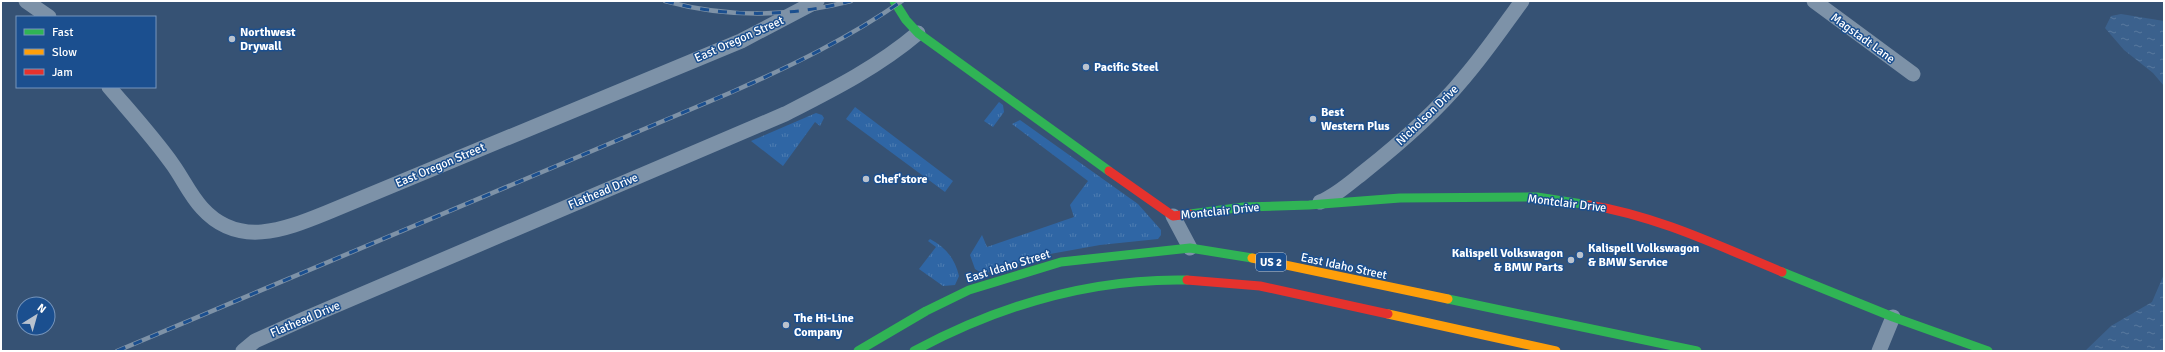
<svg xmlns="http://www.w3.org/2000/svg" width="2165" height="352" viewBox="0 0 2165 352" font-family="Signika,sans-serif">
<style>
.grass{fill:url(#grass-tufts)}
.water{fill:url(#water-ripples)}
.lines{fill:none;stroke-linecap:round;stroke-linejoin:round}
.street{stroke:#7d92a8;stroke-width:15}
.fast{stroke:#30b455;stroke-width:9}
.slow{stroke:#ff9f0a;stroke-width:9}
.jam{stroke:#e5322d;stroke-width:9}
.rail-casing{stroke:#7e92a7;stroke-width:4.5}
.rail{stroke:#1b4f8f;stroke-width:3;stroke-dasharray:9;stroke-linecap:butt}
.poi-dot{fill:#b9c2ce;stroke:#1b4f8f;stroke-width:1.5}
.labels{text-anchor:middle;stroke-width:3;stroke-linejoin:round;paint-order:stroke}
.shield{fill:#1b4f8f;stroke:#bbcadd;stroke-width:1}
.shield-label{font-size:11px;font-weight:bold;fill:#fff}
.poi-label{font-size:12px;font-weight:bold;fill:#fff;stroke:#1b4f8f;text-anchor:start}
.street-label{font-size:12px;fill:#fff;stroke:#1b4f8f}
</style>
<defs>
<pattern id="grass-tufts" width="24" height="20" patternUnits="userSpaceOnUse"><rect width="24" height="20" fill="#2f66a5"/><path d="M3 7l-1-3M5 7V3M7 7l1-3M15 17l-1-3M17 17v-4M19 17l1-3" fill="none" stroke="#4e7db2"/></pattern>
<pattern id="water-ripples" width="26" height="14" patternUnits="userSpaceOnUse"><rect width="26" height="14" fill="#3b618d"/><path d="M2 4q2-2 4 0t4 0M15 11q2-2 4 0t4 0" fill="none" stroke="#58799e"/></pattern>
</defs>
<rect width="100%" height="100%" fill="#365274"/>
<path class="grass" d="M999,102L1003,105L1004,112L993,127L984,121Z
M855,107L953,181L945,192L846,119Z
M816,113L822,115L824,118L820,126L815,122L783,166L751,141Z
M1020,120L1138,204L1161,230V235L1158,239L1100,245L1050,254L983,274L975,269L970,255L982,235L987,247L1074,217L1070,205L1088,181L1012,124Z
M930,239C945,247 955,258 959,276L955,285L943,286L919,269L936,247L928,241Z"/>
<path class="water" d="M2121,14L2164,21V86L2153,73L2124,50L2105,28L2111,16Z
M2164,274V351H2085L2111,326L2152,302Z"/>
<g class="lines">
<path class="street" d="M26,1L49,17
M1814,1L1913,74
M109,87C131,113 154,138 173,165C183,179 190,195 202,208C238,248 284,230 326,213L741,41L817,1
M1320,202C1337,195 1351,182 1365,171C1399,144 1435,113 1463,79C1484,55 1503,27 1522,1
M1173,216L1190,248
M243,351L255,341L304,319L785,114C832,90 878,67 918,33
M1879,351L1893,317"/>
<path class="fast" d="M894,1L906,20L918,33L1109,171
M1190,214L1244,207L1309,205L1400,198L1537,197L1589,205
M1782,272L1893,317L1988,351
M1448,299L1697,351
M858,351L926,311L969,290L1061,262L1190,248L1252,258
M914,351C998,306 1091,278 1187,280"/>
<path class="slow" d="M1252,258L1448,299
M1388,314L1556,351"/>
<path class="jam" d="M1109,171L1173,216L1190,214
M1589,205C1657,216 1719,246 1782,272
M1187,280L1260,286L1388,314"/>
<g class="rail-casing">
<path id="rail" d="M665,1C727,18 790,17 851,1
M117,351L732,92C791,66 849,38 902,1"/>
</g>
<use href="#rail" class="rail"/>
</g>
<g class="poi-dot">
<circle cx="232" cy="39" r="4"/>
<circle cx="1086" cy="67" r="4"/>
<circle cx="1313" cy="119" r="4"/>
<circle cx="866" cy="179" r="4"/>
<circle cx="1580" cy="255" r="4"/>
<circle cx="1571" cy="260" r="4"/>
<circle cx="786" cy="325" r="4"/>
</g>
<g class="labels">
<rect class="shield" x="1256" y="253" width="30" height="18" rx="3"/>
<g class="shield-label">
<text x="1271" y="266">US 2</text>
</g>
<g class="poi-label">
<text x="240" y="36">Northwest<tspan x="240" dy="14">Drywall</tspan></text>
<text x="1094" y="71">Pacific Steel</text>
<text x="1321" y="116">Best<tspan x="1321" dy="14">Western Plus</tspan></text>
<text x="874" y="183">Chef'store</text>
<text x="1588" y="252">Kalispell Volkswagon<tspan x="1588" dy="14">&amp; BMW Service</tspan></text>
<text x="1563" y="257" text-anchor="end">Kalispell Volkswagon<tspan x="1563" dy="14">&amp; BMW Parts</tspan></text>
<text x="794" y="322">The Hi-Line<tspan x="794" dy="14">Company</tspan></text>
</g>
<g class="street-label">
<text transform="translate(1863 38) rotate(36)" y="4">Magstadt Lane</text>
<text transform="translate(739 39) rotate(-24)" y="4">East Oregon Street</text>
<text transform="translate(1427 115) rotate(-44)" y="4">Nicholson Drive</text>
<text transform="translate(440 165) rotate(-23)" y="4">East Oregon Street</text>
<text transform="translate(603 191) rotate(-23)" y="4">Flathead Drive</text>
<text transform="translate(1567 203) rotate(7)" y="4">Montclair Drive</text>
<text transform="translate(1220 211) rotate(-6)" y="4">Montclair Drive</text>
<text transform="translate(1008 266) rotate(-17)" y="4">East Idaho Street</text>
<text transform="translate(1344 266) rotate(12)" y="4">East Idaho Street</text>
<text transform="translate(305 319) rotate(-23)" y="4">Flathead Drive</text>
</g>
</g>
<rect width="2165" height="352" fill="none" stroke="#ffffff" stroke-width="4"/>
<rect x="16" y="16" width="140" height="72" fill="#1b4f8f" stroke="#7695bc"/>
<rect x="24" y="29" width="20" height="6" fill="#30b455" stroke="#7695bc"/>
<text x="52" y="36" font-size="12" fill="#ffffff">Fast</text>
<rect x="24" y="49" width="20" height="6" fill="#ff9f0a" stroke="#7695bc"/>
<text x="52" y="56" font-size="12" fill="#ffffff">Slow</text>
<rect x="24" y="69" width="20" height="6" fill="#e5322d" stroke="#7695bc"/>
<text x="52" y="76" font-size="12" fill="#ffffff">Jam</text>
<g transform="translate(36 316) rotate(37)"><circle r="19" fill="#1b4f8f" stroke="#7695bc"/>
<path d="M0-3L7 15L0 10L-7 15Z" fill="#b9c2ce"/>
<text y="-6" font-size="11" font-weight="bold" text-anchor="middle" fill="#ffffff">N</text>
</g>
</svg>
